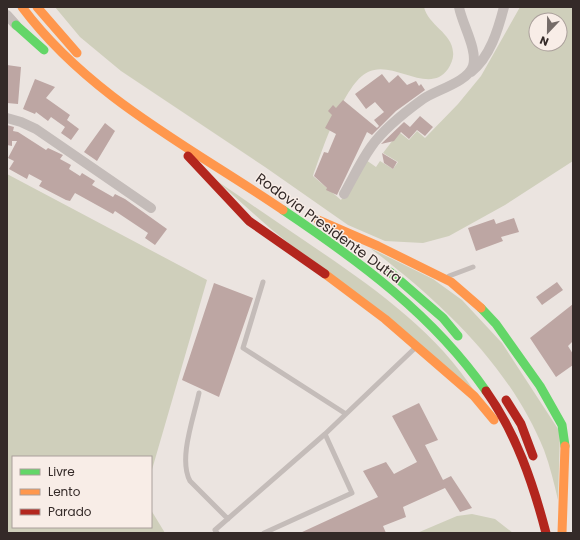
<svg xmlns="http://www.w3.org/2000/svg" width="580" height="540" viewBox="0 0 580 540" font-family="Poppins,sans-serif">
<style>
.green{fill:#cfcfbb;fill-rule:evenodd}
.building{fill:#bda6a3}
.lines{fill:none;stroke-linecap:round;stroke-linejoin:round}
.lane{stroke:#c4bcb9;stroke-width:5}
.street{stroke:#c4bcb9;stroke-width:10}
.fast{stroke:#63d668;stroke-width:9}
.slow{stroke:#ff974d;stroke-width:9}
.jam{stroke:#b3261e;stroke-width:9}
.labels{text-anchor:middle;stroke-width:3;stroke-linejoin:round;paint-order:stroke}
.street-label{font-size:14px;fill:#342a28;stroke:#f8ede7}
</style>
<rect width="100%" height="100%" fill="#ebe4e0"/>
<path class="green" d="M55,7H424C428,25 452,33 453,52C454,58 451,64 448,69C429,96 393,59 368,72C344,83 322,151 313,176L341,200L366,160L376,167L380,161L393,169L398,162L383,153L399,132L409,140L417,131L425,138L458,104L481,76L520,7H573V161L505,205L449,236L423,243L385,241L348,225L265,167L121,71L80,37ZM536,20H560V44H536Z
M7,174L207,280L151,473V457H13V527H151V510L165,533H7Z
M217,181C248,202 278,223 308,243C370,285 434,329 475,392L271,229Z
M370,248L433,279L462,300L502,343L560,432L558,500C554,483 550,466 544,450C510,366 440,301 370,248Z
M472,514L495,519L513,533H417L457,516Z"/>
<path class="building" d="M7,65L21,67L18,104L7,103Z
M382,74L389,83L398,75L407,85L416,81L419,86L421,84L425,90L396,111L372,135L367,132L337,195L326,190L327,188L314,176L324,152L328,153L336,134L325,128L332,115L328,111L333,105L336,108L343,100L377,128L379,126L374,120L384,112L375,102L366,109L355,94Z
M35,79L55,87L46,98L70,115L67,120L79,129L71,140L61,133L65,127L51,117L48,121L36,112L35,114L23,109Z
M420,116L433,127L425,136L417,130L409,139L401,132L394,141L381,144L404,122L410,127Z
M105,123L115,131L97,161L84,152Z
M7,125L14,127L13,131L18,132L46,150L48,148L63,155L60,159L71,165L69,169L80,176L82,173L95,181L92,185L113,197L115,194L125,199L167,229L155,245L145,238L148,233L115,211L113,214L75,193L70,201L66,200L39,186L42,181L29,174L27,179L9,169L14,161L8,158L17,141H12V146L7,145Z
M382,153L397,162L393,169L384,163Z
M514,218L519,232L501,237L503,241L476,251L468,228L494,219L496,224Z
M557,282L563,290L542,305L536,297Z
M214,283L253,298L219,397L182,380Z
M573,304V341L568,346L573,354V365L556,377L530,338Z
M419,403L438,440L425,445L443,480L451,476L472,508L460,512L445,488L403,507L406,517L383,526L386,533H300L378,497L363,471L386,462L394,474L417,462L392,416Z"/>
<g class="lines">
<path class="lane" d="M449,276L473,267
M263,282L243,348L346,414
M199,393C194,417 178,459 190,481L228,519
M217,533L215,530L325,434L414,349
M264,533L352,493L325,434"/>
<path class="street" d="M7,15L16,25
M471,72C490,57 498,30 504,7
M7,118L21,122L36,129L151,208
M344,194C353,178 361,161 371,147C384,128 405,112 423,99C436,90 468,82 473,66C478,50 462,24 459,7"/>
<path class="fast" d="M16,25L44,50
M283,210C359,261 433,315 486,391
M390,272L443,318L458,336
M481,308L496,324L540,386L562,425L565,446"/>
<path class="slow" d="M22,7C89,97 192,148 283,210
M37,7L77,53
M318,220L378,246L451,282L481,308
M325,274L385,319L474,396L494,420
M562,533L565,446"/>
<path class="jam" d="M188,156L249,221L325,274
M486,391C516,433 533,483 546,533
M506,400L521,424L533,456"/>
</g>
<g class="labels">
<g class="street-label">
<text transform="translate(329 228) rotate(36)" y="5">Rodovia Presidente Dutra</text>
</g>
</g>
<rect width="580" height="540" fill="none" stroke="#342a28" stroke-width="16"/>
<rect x="12" y="456" width="140" height="72" fill="#f8ede7" stroke="#aa9f9b"/>
<rect x="20" y="469" width="20" height="6" fill="#63d668" stroke="#aa9f9b"/>
<text x="48" y="476" font-size="12" fill="#342a28">Livre</text>
<rect x="20" y="489" width="20" height="6" fill="#ff974d" stroke="#aa9f9b"/>
<text x="48" y="496" font-size="12" fill="#342a28">Lento</text>
<rect x="20" y="509" width="20" height="6" fill="#b3261e" stroke="#aa9f9b"/>
<text x="48" y="516" font-size="12" fill="#342a28">Parado</text>
<g transform="translate(548 32) rotate(202)"><circle r="19" fill="#f8ede7" stroke="#aa9f9b"/>
<path d="M0-3L7 15L0 10L-7 15Z" fill="#746b68"/>
<text y="-6" font-size="11" font-weight="bold" text-anchor="middle" fill="#342a28">N</text>
</g>
</svg>
